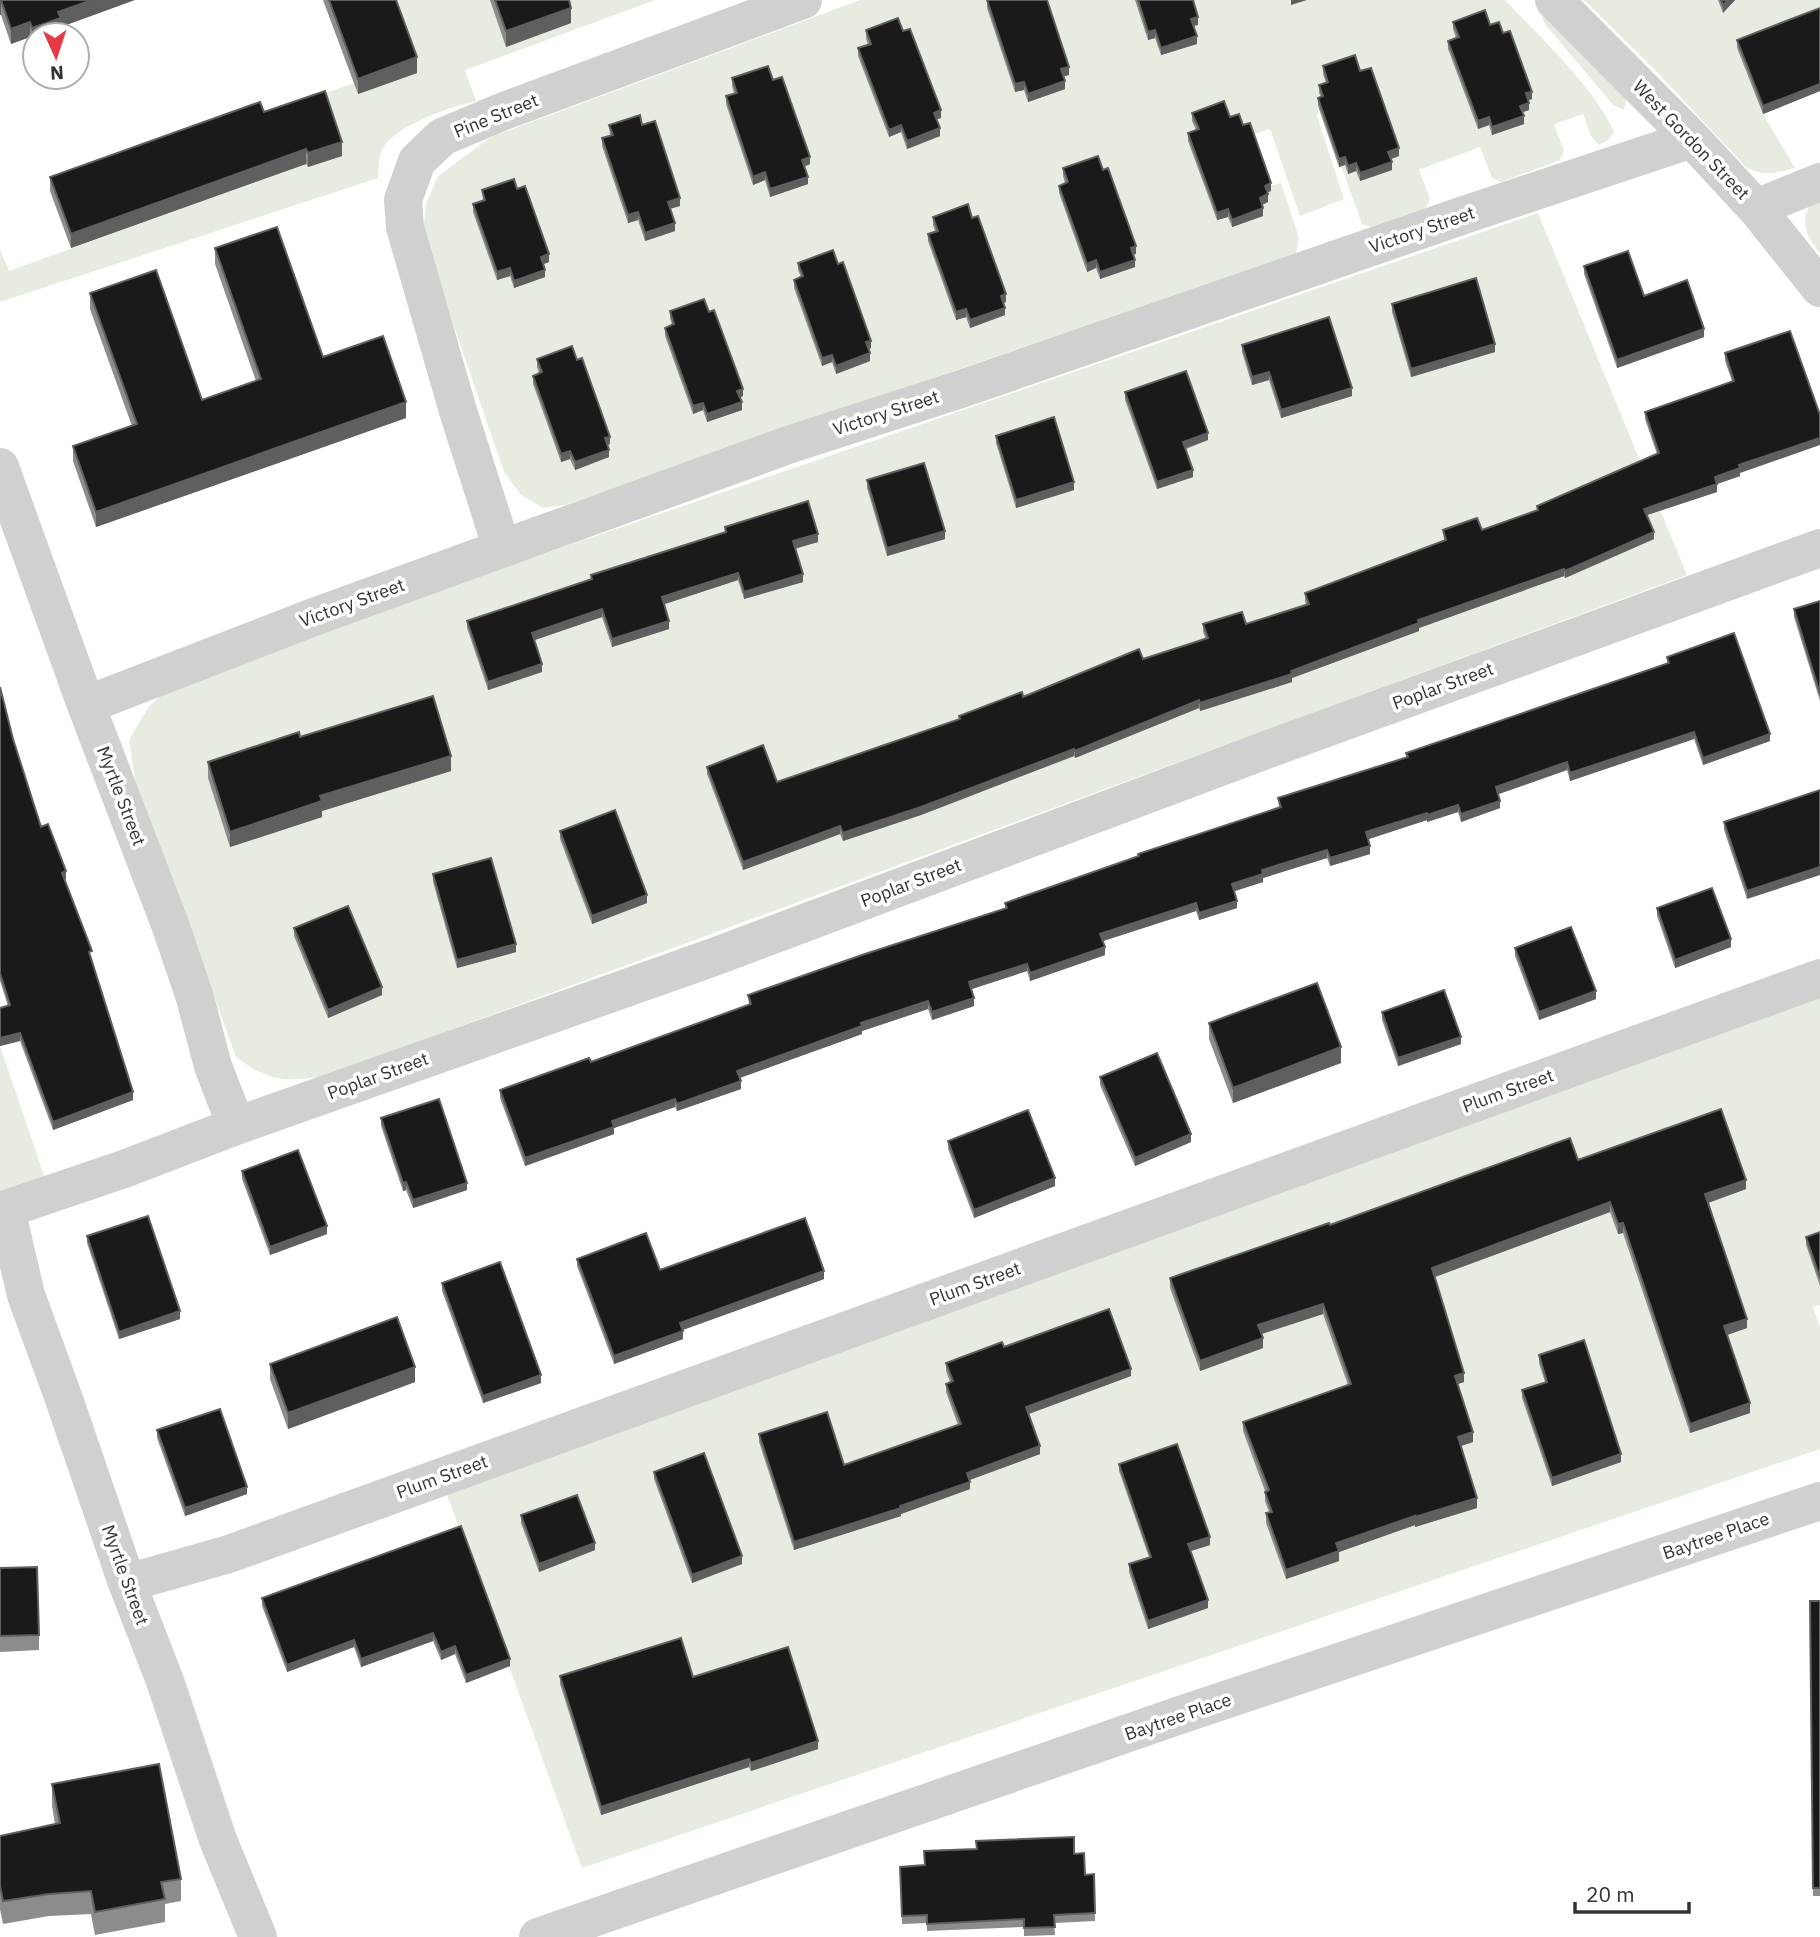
<svg xmlns="http://www.w3.org/2000/svg" width="1820" height="1937" viewBox="0 0 1820 1937" font-family="'IBM Plex Sans',sans-serif">
<style>
.green{fill:#e6ecdf}
.lines{fill:none;stroke-linecap:round;stroke-linejoin:round}
.minor{stroke:#d0d0d0;stroke-width:38}
.wall{fill:#8c8c8c}
.shaded-wall{fill:#5f5f5f}
.building{fill:#1a1a1a;stroke:#5f5f5f;stroke-width:2}
.labels{text-anchor:middle;stroke-width:7;stroke-linejoin:round;paint-order:stroke}
.street-label{font-size:18px;fill:#333;stroke:#fff}
</style>
<rect width="100%" height="100%" fill="#fff"/>
<path class="green" d="M390,0H655L465,70L476,101C451,107 394,125 382,150C378,157 379,170 378,178L0,302V249L9,271L280,173L260,116L354,83L358,94Z
M860,0H1505C1538,35 1596,89 1614,132L1608,140L1599,145L1591,136L1583,114L1557,123L1554,125L1564,150L1560,160L1501,182L1492,178L1480,147L1419,170L1430,199L1426,208L1371,227L1362,224L1341,166L1345,164L1348,174L1356,171L1361,181L1388,160L1399,155L1328,90L1323,104L1317,106L1319,114L1317,116L1344,199L1300,216L1270,129L1245,137H1199L1217,220L1228,217L1232,227L1260,206L1269,186L1281,183L1299,238L1296,253L565,505L543,508L521,495L504,472L423,236L426,204L438,176L491,137Z
M1535,0L1620,86L1626,101L1624,110L1613,105L1545,24Z
M1584,0H1820V16L1737,48L1763,114L1795,168C1777,173 1761,177 1745,166L1657,72Z
M1820,193V254C1803,231 1797,215 1820,193Z
M1538,213L1687,575L325,1076C284,1082 270,1082 236,1057L135,780L129,740L149,706L181,678Z
M1820,995V1240L1806,1245L1820,1286V1305L1813,1307L1820,1327V1449L582,1868L446,1492Z
M0,1046L45,1178L0,1192Z"/>
<g class="lines">
<path class="minor" d="M1554,0L1692,139L1756,208L1820,288
M1756,208L1820,182
M0,467L86,705L171,927L195,998L213,1066L236,1126
M502,549L458,411L405,227L403,200L417,161L442,137L504,111L803,0
M86,705L311,618L788,445L961,389L1464,215L1692,139
M6,1209L26,1295L64,1399L127,1583L165,1681L218,1840L258,1937
M0,1211L124,1169L236,1126L711,958L1266,750L1820,548
M127,1583L229,1554L1820,978
M538,1937L1186,1713L1820,1501"/>
</g>
<path class="wall" d="M0,0L61,27V33L32,43L30,37L11,44L1,15Z
M323,0H396L417,73L358,94Z
M490,0H569L571,23L506,47Z
M987,0L1069,75L1064,76L1065,89L1028,102L1024,90L1015,92L987,8Z
M1135,0H1193L1198,25L1194,26L1197,44L1161,55L1155,38L1148,40Z
M1718,0H1735L1723,13Z
M1820,8V91L1763,114L1737,48V40Z
M1453,22L1490,25L1503,33L1532,99L1528,100L1529,110L1523,112L1524,124L1492,135L1489,125L1478,129L1448,49V41L1456,38L1453,29Z
M866,30L903,31L941,118L937,119L940,136L907,149L901,132L889,137L858,56V48L868,45L866,38Z
M1323,66L1360,71L1399,156L1391,159L1392,170L1360,181L1356,171L1348,174L1345,165L1339,167L1318,106V98L1321,97L1319,93V85L1326,83L1323,74Z
M732,78L773,80L810,164L804,167L808,184L770,197L765,180L753,185L726,104V96L734,93L732,86Z
M264,112L342,156L308,167L306,164L71,248L50,191V177Z
M1192,113L1230,117L1243,125L1271,191L1268,192V202L1262,205L1263,216L1232,227L1228,217L1217,220L1188,141V133L1196,130L1192,121Z
M609,125H642L680,206L670,209L675,231L645,241L638,220L628,223L602,146V138L610,135Z
M1063,168L1136,254L1133,255L1135,267L1100,279L1096,268L1087,272L1059,193V186L1065,183L1063,176Z
M517,189L549,262L543,264L545,277L514,288L510,276L497,280L473,212V204L483,201L482,190Z
M933,217L972,218L1006,302L1003,303L1005,315L970,328L966,317L956,320L928,241V234L935,231L933,225Z
M215,248L323,357L406,418L96,527L73,461V446L132,426L90,309V293L202,400L256,381L215,264Z
M798,263L838,264L871,348L869,349L870,361L836,374L832,362L822,366L794,288V280L801,277L798,270Z
M1584,266L1644,296L1704,337L1617,368L1584,274Z
M1392,304L1495,352L1411,377L1392,312Z
M670,311L743,396L740,397L742,410L707,422L703,410L693,414L665,336V328L672,325L670,318Z
M1790,331L1740,473V476L1717,484V492L1647,515L1654,539L1565,578L1564,576L1419,628V631L1292,678V682L1200,711L1199,708L1075,758L1074,756L921,815L843,841L840,834L743,870L707,774V767L777,782L959,720V716L1023,697L1206,639L1203,632V624H1246L1306,605L1305,601V593L1444,541L1443,530H1482L1537,510V506L1657,454L1645,419V412L1732,381L1725,361V353Z
M1242,345L1352,396L1281,418L1269,380L1252,385L1242,352Z
M537,359L610,444L608,445L609,457L575,470L570,459L561,462L533,384V376L539,373L537,367Z
M1125,392L1208,440L1186,449L1193,477L1157,489L1125,400Z
M996,436L1074,490L1016,508L996,443Z
M867,480L945,539L887,556L867,488Z
M725,527L818,542L795,549L803,582L744,599L738,580L664,604L669,629L612,647L602,617L534,640L542,672L488,690L467,628V621L591,580V575L725,532Z
M1820,601V701L1794,617V609Z
M1667,657L1770,741L1703,765L1694,739L1570,781L1567,770L1498,794L1500,808L1461,822L1458,812L1427,822V820L1368,839L1370,854L1330,866L1327,858L1263,878V882L1234,891L1237,908L1199,920L1196,911L1103,941L1105,955L1030,981L1027,971L971,989L974,1006L932,1020L928,1009L862,1031V1034L739,1078L741,1089L677,1111L675,1107L614,1128V1134L525,1166L500,1098V1090L591,1062L749,1005L748,995L1005,908V903L1138,856V854L1279,808L1278,798L1406,758V753L1667,664Z
M0,687L13,739L41,827L66,879L64,880L92,959H91L133,1100L53,1130L20,1041L0,1046V1008L8,1006L0,981Z
M300,737L451,771L322,811V817L230,847L208,778V762Z
M1820,790L1747,899L1724,830V822Z
M560,831L647,903L592,924L560,839Z
M433,874L516,952L457,968L433,882Z
M1657,908L1731,947L1675,968L1657,916Z
M294,928L382,995L328,1018L294,936Z
M1515,948L1596,999L1539,1020L1515,956Z
M1382,1012L1461,1044L1398,1066L1382,1020Z
M1209,1023L1341,1063L1233,1103L1209,1039Z
M1100,1077L1191,1142L1135,1166L1100,1085Z
M381,1118L467,1190L413,1208L406,1190L403,1191L381,1126Z
M948,1141L1055,1186L974,1218L948,1149Z
M1578,1160L1746,1189L1708,1203L1747,1328L1727,1335L1750,1413L1690,1433L1623,1233L1618,1234L1610,1212L1435,1277L1464,1382L1457,1384L1473,1442L1460,1446L1477,1508L1415,1527V1525L1339,1552V1561L1286,1579L1266,1523V1513L1269,1512L1265,1501V1491L1243,1431V1422L1348,1385L1323,1314L1262,1334L1263,1348L1200,1371L1170,1288V1278L1330,1225Z
M242,1171L327,1234L270,1255L242,1179Z
M1820,1232V1286L1806,1245V1237Z
M87,1236L180,1319L119,1339L87,1243Z
M577,1259L660,1270L824,1279L682,1330L683,1339L614,1364L577,1266Z
M442,1283L541,1383L483,1403L442,1291Z
M1004,1347L1131,1376L1028,1414L1040,1454L969,1480L970,1489L901,1514V1516L794,1550L759,1442V1434L844,1465L958,1425L946,1392V1384L950,1382L946,1371V1363Z
M1539,1355L1621,1462L1552,1486L1522,1398V1390L1545,1382L1539,1363Z
M270,1364L415,1382L288,1429L270,1379Z
M157,1430L247,1494L185,1516L157,1438Z
M1119,1464L1210,1545L1190,1551L1208,1608L1148,1629L1129,1572V1564L1149,1557L1119,1471Z
M654,1472L742,1564L692,1583L654,1479Z
M521,1515L595,1550L539,1572L521,1523Z
M461,1526L510,1666L466,1683L455,1654L441,1660L433,1641L361,1667L354,1647L287,1672L262,1606V1598Z
M0,1568L39,1635V1650L0,1652Z
M1810,1601H1820V1896H1813Z
M560,1676L693,1677L818,1749L751,1771L749,1767L601,1815L560,1684Z
M52,1784L181,1879V1901L165,1904V1922L95,1935L91,1914L49,1916L3,1924L0,1909V1836L55,1824L52,1806Z
M1074,1854L1085,1875L1094,1874L1095,1921L1054,1923L1055,1935L1024,1936V1927L927,1931V1923L902,1924L900,1867Z"/>
<path class="shaded-wall" d="M0,0H1V15H0Z
M92,0H135L61,27V33L55,35H35V42L32,43V28L58,12Z
M1291,0H1307L1291,5Z
M1728,0H1735L1723,13V5Z
M571,8V23L506,47V31Z
M1198,17V25L1191,26V19Z
M30,22V37L11,44V29Z
M1155,30V38L1148,40V32Z
M1197,36V44L1161,55V48Z
M417,57V73L358,94V79Z
M1069,67V75L1061,77V69Z
M1065,81V89L1028,102V94Z
M1024,82V90L1015,92V84Z
M1820,84V91L1763,114V106Z
M1532,92V99L1526,101V93Z
M1529,103V110L1520,113V106Z
M941,110V118L934,120V113Z
M1524,116V124L1492,135V127Z
M1489,117V125L1478,129V121Z
M901,125V132L889,137V130Z
M940,128V136L907,149V141Z
M342,142V156L308,167V153Z
M1399,148V156L1388,160V152Z
M306,149V164L71,248V234Z
M810,157V164L802,167V160Z
M1345,157V165L1339,167V159Z
M1392,162V170L1360,181V173Z
M1356,163V171L1348,174V166Z
M765,172V180L753,185V177Z
M808,177V184L770,197V189Z
M1271,183V191L1265,193V186Z
M1268,194V202L1260,206V198Z
M680,198V206L668,209V202Z
M1263,208V216L1232,227V220Z
M1228,209V217L1217,220V213Z
M638,212V220L628,223V215Z
M675,223V231L645,241V233Z
M1136,246V254L1131,255V248Z
M549,254V262L541,265V257Z
M1096,260V268L1087,272V264Z
M1135,260V267L1100,279V272Z
M510,268V276L497,280V272Z
M545,270V277L514,288V281Z
M1006,294V302L1001,304V296Z
M1005,308V315L970,328V320Z
M966,309V317L956,320V312Z
M1704,329V337L1617,368V360Z
M871,341V348L866,350V342Z
M1495,344V352L1411,377V369Z
M870,353V361L836,374V366Z
M832,355V362L822,366V358Z
M1269,372V380L1252,385V377Z
M1352,388V396L1281,418V410Z
M743,389V396L737,399V391Z
M406,402V418L96,527V512Z
M742,402V410L707,422V414Z
M703,403V410L693,414V406Z
M1208,433V440L1183,449V442Z
M610,437V444L605,446V438Z
M1820,438V445L1740,473V476L1717,484V492L1644,516V509L1715,477L1739,465Z
M609,450V457L575,470V462Z
M570,451V459L561,462V454Z
M1193,470V477L1157,489V482Z
M1074,482V490L1016,508V500Z
M945,531V539L887,556V548Z
M1654,532V539L1565,578V571Z
M818,534V542L793,549V541Z
M1564,569V576L1419,628V631L1292,678V682L1200,711V703L1291,671L1418,620Z
M738,573V580L662,605V597Z
M803,574V582L744,599V592Z
M602,609V617L532,641V633Z
M669,621V629L612,647V639Z
M542,664V672L488,690V682Z
M1199,700V708L1075,758V751Z
M1694,732V739L1570,781V773Z
M1770,734V741L1703,765V758Z
M1074,749V756L921,815L843,841V833Z
M451,756V771L322,811V817L230,847V832L320,796Z
M1567,762V770L1496,795V787Z
M1500,801V808L1461,822V814Z
M1458,805V812L1427,822V815Z
M1427,813V820L1366,840V832Z
M840,826V834L743,870V862Z
M1370,846V854L1330,866V858Z
M1327,850V858L1263,878V882L1232,892V884L1262,870Z
M1820,867V875L1747,899V891Z
M66,871V879L62,881V873Z
M647,895V903L592,924V916Z
M1237,901V908L1199,920V913Z
M1196,903V911L1100,942V934Z
M1731,939V947L1675,968V960Z
M516,944V952L457,968V960Z
M1105,947V955L1030,981V973Z
M1027,964V971L969,990V982Z
M382,987V995L328,1018V1010Z
M1596,991V999L1539,1020V1012Z
M974,998V1006L932,1020V1012Z
M928,1001V1009L862,1031V1034L737,1079V1071L861,1023Z
M20,1033V1041L0,1046V1038Z
M1461,1037V1044L1398,1066V1058Z
M1341,1047V1063L1233,1103V1088Z
M741,1081V1089L677,1111V1104Z
M133,1092V1100L53,1130V1122Z
M675,1099V1107L614,1128V1134L525,1166V1158L612,1121Z
M1191,1134V1142L1135,1166V1158Z
M1055,1178V1186L974,1218V1210Z
M1746,1180V1189L1705,1204V1194Z
M406,1182V1190L403,1191V1183Z
M467,1183V1190L413,1208V1200Z
M1610,1202V1212L1432,1278V1268Z
M1623,1223V1233L1618,1234V1224Z
M327,1226V1234L270,1255V1247Z
M824,1271V1279L680,1331V1323Z
M1323,1304V1314L1258,1335V1325Z
M180,1311V1319L119,1339V1332Z
M1747,1319V1328L1724,1336V1326Z
M683,1331V1339L614,1364V1356Z
M1263,1338V1348L1200,1371V1361Z
M415,1367V1382L288,1429V1413Z
M1131,1369V1376L1026,1415V1407Z
M1464,1373V1382L1455,1385V1376Z
M541,1375V1383L483,1403V1396Z
M1750,1403V1413L1690,1433V1424Z
M1473,1432V1442L1458,1447V1437Z
M1040,1446V1454L967,1481V1473Z
M1621,1454V1462L1552,1486V1478Z
M970,1482V1489L901,1514V1516L794,1550V1542Z
M247,1487V1494L185,1516V1508Z
M1477,1498V1508L1415,1527V1517Z
M1415,1516V1525L1339,1552V1561L1286,1579V1570L1336,1543Z
M1210,1537V1545L1188,1552V1544Z
M595,1543V1550L539,1572V1564Z
M742,1556V1564L692,1583V1575Z
M1208,1600V1608L1148,1629V1621Z
M433,1633V1641L361,1667V1659Z
M354,1640V1647L287,1672V1665Z
M455,1646V1654L441,1660V1652Z
M510,1659V1666L466,1683V1675Z
M818,1741V1749L751,1771V1763Z
M749,1759V1767L601,1815V1807Z"/>
<path class="building" d="M1,0H92L58,12L61,18L32,28L30,22L11,29Z
M329,0H396L417,57L358,79Z
M495,0H569L571,8L506,31Z
M987,0H1047L1069,67L1061,69L1065,81L1028,94L1024,82L1015,84Z
M1138,0H1193L1198,17L1191,19L1197,36L1161,48L1155,30L1148,32Z
M1721,0H1728L1723,5Z
M1820,8V84L1763,106L1737,40Z
M1485,10L1490,25L1499,22L1503,33L1510,31L1532,92L1526,93L1529,103L1520,106L1524,116L1492,127L1489,117L1478,121L1448,41L1459,37L1453,22Z
M898,18L903,31L910,29L941,110L934,113L940,128L907,141L901,125L889,130L858,48L871,44L866,30Z
M1355,55L1360,71L1371,68L1399,148L1388,152L1392,162L1360,173L1356,163L1348,166L1345,157L1339,159L1318,98L1323,96L1319,85L1328,82L1323,66Z
M768,66L773,80L782,77L810,157L802,160L808,177L770,189L765,172L753,177L726,96L737,93L732,78Z
M325,91L342,142L308,153L306,149L71,234L50,177L260,102L264,112Z
M1224,101L1230,117L1239,114L1243,125L1250,123L1271,183L1265,186L1268,194L1260,198L1263,208L1232,220L1228,209L1217,213L1188,133L1199,129L1192,113Z
M640,115L642,125L655,121L680,198L668,202L675,223L645,233L638,212L628,215L602,138L613,135L609,125Z
M1098,156L1103,170L1108,168L1136,246L1131,248L1135,260L1100,272L1096,260L1087,264L1059,186L1068,182L1063,168Z
M514,179L517,189L525,186L549,254L541,257L545,270L514,281L510,268L497,272L473,204L485,200L482,190Z
M968,204L972,218L978,216L1006,294L1001,296L1005,308L970,320L966,309L956,312L928,234L938,231L933,217Z
M277,227L323,357L383,336L406,402L96,512L73,446L137,424L90,293L156,270L202,400L261,379L215,248Z
M833,250L838,264L843,262L871,341L866,342L870,353L836,366L832,355L822,358L794,280L803,276L798,263Z
M1628,251L1644,296L1687,280L1704,329L1617,360L1584,266Z
M1476,278L1495,344L1411,369L1392,304Z
M704,299L709,312L714,310L743,389L737,391L742,402L707,414L703,403L693,406L665,328L674,324L670,311Z
M1329,317L1352,388L1281,410L1269,372L1252,377L1242,345Z
M1790,331L1820,415V438L1739,465L1740,468L1715,477L1717,484L1644,509L1654,532L1565,571L1564,569L1418,620L1419,623L1291,671L1292,674L1200,703L1199,700L1075,751L1074,749L921,807L843,833L840,826L743,862L707,767L763,745L777,782L960,719L959,716L1022,692L1023,697L1139,649L1143,659L1208,638L1203,624L1242,612L1246,624L1309,604L1305,593L1446,540L1443,530L1477,518L1482,530L1538,510L1537,506L1659,453L1645,412L1734,381L1725,353Z
M572,346L577,360L582,358L610,437L605,438L609,450L575,462L570,451L561,454L533,376L542,372L537,359Z
M1186,371L1208,433L1183,442L1193,470L1157,482L1125,392Z
M1054,417L1074,482L1016,500L996,436Z
M924,463L945,531L887,548L867,480Z
M808,501L818,534L793,541L803,574L744,592L738,573L662,597L669,621L612,639L602,609L532,633L542,664L488,682L467,621L592,579L591,575L726,532L725,527Z
M1820,601V694L1794,609Z
M1734,633L1770,734L1703,758L1694,732L1570,773L1567,762L1496,787L1500,801L1461,814L1458,805L1427,815V813L1366,832L1370,846L1330,858L1327,850L1262,870L1263,874L1232,884L1237,901L1199,913L1196,903L1100,934L1105,947L1030,973L1027,964L969,982L974,998L932,1012L928,1001L861,1023L862,1026L737,1071L741,1081L677,1104L675,1099L612,1121L614,1127L525,1158L500,1090L589,1058L591,1062L751,1004L748,995L862,955L1007,908L1005,903L1139,856L1138,854L1281,807L1278,798L1408,757L1406,753L1669,663L1667,657Z
M0,687L13,739L41,827L48,824L66,871L62,873L92,951L89,952L133,1092L53,1122L20,1033L0,1038V1008L10,1005L0,973Z
M433,696L451,756L320,796L322,801L230,832L208,762L299,732L300,737Z
M1820,790V867L1747,891L1724,822Z
M615,810L647,895L592,916L560,831Z
M491,858L516,944L457,960L433,874Z
M1712,888L1731,939L1675,960L1657,908Z
M348,906L382,987L328,1010L294,928Z
M1571,927L1596,991L1539,1012L1515,948Z
M1317,983L1341,1047L1233,1088L1209,1023Z
M1444,990L1461,1037L1398,1058L1382,1012Z
M1157,1053L1191,1134L1135,1158L1100,1077Z
M439,1099L467,1183L413,1200L406,1182L403,1183L381,1118Z
M1721,1109L1746,1180L1705,1194L1747,1319L1724,1326L1750,1403L1690,1424L1623,1223L1618,1224L1610,1202L1432,1268L1464,1373L1455,1376L1473,1432L1458,1437L1477,1498L1415,1517V1516L1336,1543L1339,1551L1286,1570L1266,1513L1272,1512L1265,1492L1269,1490L1243,1422L1351,1384L1323,1304L1258,1325L1263,1338L1200,1361L1170,1278L1329,1223L1330,1225L1570,1138L1578,1160Z
M1028,1110L1055,1178L974,1210L948,1141Z
M298,1150L327,1226L270,1247L242,1171Z
M148,1216L180,1311L119,1332L87,1236Z
M805,1218L824,1271L680,1323L683,1331L614,1356L577,1259L646,1233L660,1270Z
M1820,1232V1278L1806,1237Z
M500,1262L541,1375L483,1396L442,1283Z
M1109,1309L1131,1369L1026,1407L1040,1446L967,1473L970,1482L900,1506L901,1508L794,1542L759,1434L827,1412L844,1465L961,1424L946,1384L953,1381L946,1363L1002,1342L1004,1347Z
M397,1317L415,1367L288,1413L270,1364Z
M1584,1340L1621,1454L1552,1478L1522,1390L1547,1382L1539,1355Z
M220,1409L247,1487L185,1508L157,1430Z
M1177,1444L1210,1537L1188,1544L1208,1600L1148,1621L1129,1564L1151,1557L1119,1464Z
M704,1453L742,1556L692,1575L654,1472Z
M577,1495L595,1543L539,1564L521,1515Z
M461,1526L510,1659L466,1675L455,1646L441,1652L433,1633L361,1659L354,1640L287,1665L262,1598Z
M37,1567L39,1635L0,1636V1568Z
M1810,1601H1820V1888H1813Z
M681,1638L693,1677L788,1647L818,1741L751,1763L749,1759L601,1807L560,1676Z
M159,1764L181,1879L161,1882L165,1899L95,1912L91,1891L49,1894L3,1901L0,1886V1836L60,1823L52,1784Z
M1074,1837V1854L1084,1853L1085,1875L1094,1874L1095,1913L1054,1915L1055,1927L1024,1928V1919L927,1924V1915L902,1916L900,1867L925,1865L924,1851L977,1849L976,1841Z"/>
<g class="labels">
<g class="street-label">
<text transform="translate(496 116) rotate(-22)" y="6">Pine Street</text>
<text transform="translate(1691 140) rotate(46)" y="6">West Gordon Street</text>
<text transform="translate(1422 230) rotate(-19)" y="6">Victory Street</text>
<text transform="translate(886 413) rotate(-18)" y="6">Victory Street</text>
<text transform="translate(352 603) rotate(-20)" y="6">Victory Street</text>
<text transform="translate(1443 686) rotate(-20)" y="6">Poplar Street</text>
<text transform="translate(121 796) rotate(69)" y="6">Myrtle Street</text>
<text transform="translate(911 883) rotate(-21)" y="6">Poplar Street</text>
<text transform="translate(378 1076) rotate(-20)" y="6">Poplar Street</text>
<text transform="translate(1508 1091) rotate(-20)" y="6">Plum Street</text>
<text transform="translate(975 1284) rotate(-20)" y="6">Plum Street</text>
<text transform="translate(442 1477) rotate(-20)" y="6">Plum Street</text>
<text transform="translate(1716 1536) rotate(-19)" y="6">Baytree Place</text>
<text transform="translate(125 1575) rotate(70)" y="6">Myrtle Street</text>
<text transform="translate(1178 1717) rotate(-19)" y="6">Baytree Place</text>
</g>
</g>
<g transform="translate(56 56) rotate(177)"><circle r="33" fill="#ffffff" stroke="#adadad" stroke-width="2"/>
<path d="M0-5L12 26L0 18L-12 26Z" fill="#e63946"/>
<text y="-10" font-size="19" font-weight="bold" text-anchor="middle" fill="#333333">N</text>
</g>
<path d="M1575 1902v10h114v-10" fill="none" stroke="#333333" stroke-width="3.5"/>
<text x="1586" y="1902" font-size="21" fill="#333333" stroke="#ffffff" stroke-width="5" paint-order="stroke">20 m</text>
</svg>
